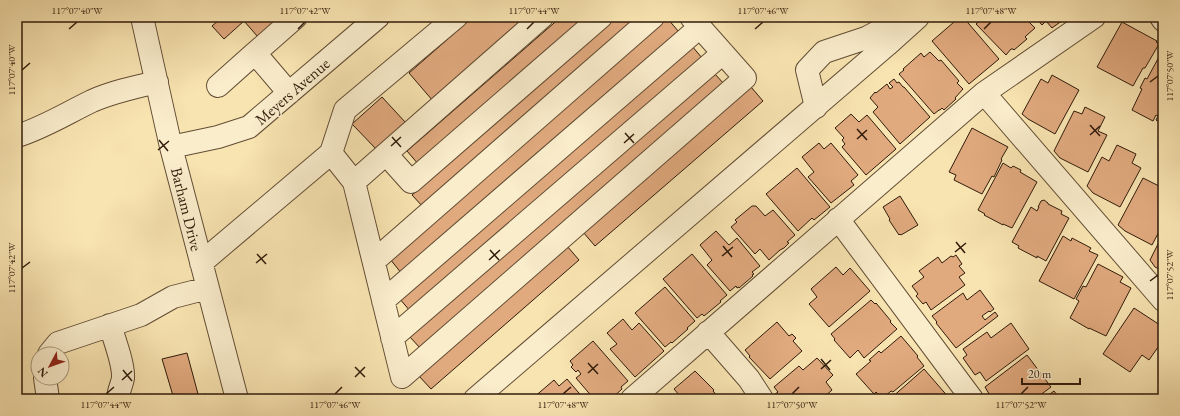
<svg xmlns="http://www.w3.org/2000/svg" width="1180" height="416" viewBox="0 0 1180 416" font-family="'EB Garamond',serif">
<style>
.building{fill:#e0a97e;stroke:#301b0a}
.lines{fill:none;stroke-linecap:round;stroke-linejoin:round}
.minor-casing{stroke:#624d34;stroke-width:24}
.minor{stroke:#faedcc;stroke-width:22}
.ticks{fill:none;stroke:#301b0a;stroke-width:1.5}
.labels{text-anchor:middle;stroke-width:3;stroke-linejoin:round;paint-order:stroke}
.street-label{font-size:16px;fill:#301b0a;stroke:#faedcc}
.neatline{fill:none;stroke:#301b0a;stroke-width:1.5}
.ticks-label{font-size:10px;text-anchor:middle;fill:#301b0a}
</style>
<rect width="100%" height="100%" fill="#f8e4b1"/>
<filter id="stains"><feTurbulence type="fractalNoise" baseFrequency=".005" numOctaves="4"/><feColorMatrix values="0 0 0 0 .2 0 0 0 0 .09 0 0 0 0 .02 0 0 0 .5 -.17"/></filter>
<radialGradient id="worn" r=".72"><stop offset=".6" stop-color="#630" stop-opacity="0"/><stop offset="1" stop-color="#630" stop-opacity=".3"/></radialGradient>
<path class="building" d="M217,17H282L258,37L244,21L224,39L212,26L219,20Z
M473,17H529L433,101L409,73Z
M561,17H590L419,165L407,151Z
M615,17H643L424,208L412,195Z
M950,17H963L999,59L969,84L932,41L954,22Z
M981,17H1024L1035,28L1027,35L1025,37L1027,39L1014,50L1013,49H1011L1006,55L976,24L983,18Z
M1035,17H1066L1064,19L1063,18L1062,19L1063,20L1052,28L1046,21L1042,25Z
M667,18L679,32L402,274L390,259Z
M1122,22L1157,41L1156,42L1159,44L1145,68H1143L1133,86L1097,67Z
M691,45L703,59L411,312L399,298Z
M930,52L939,61L941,60L959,81L957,83L963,89L955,98L956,99L944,110L942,108L940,110H939L934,114L899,74L904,70L903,69L921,53L924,57Z
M1160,55L1163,57V122L1162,124L1156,120L1158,116L1156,115L1153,121L1132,110L1142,89L1140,88L1145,78L1147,79Z
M713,72L726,86L422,350L409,336Z
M1052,75L1079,90L1055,134L1028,119L1022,114L1041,79L1048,83Z
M894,79L897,83L899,82L903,87H904L930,117L900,144L873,112L878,107L870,98L875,92L876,93L887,84L890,89L893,87L889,83Z
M751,87L763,101L595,246L583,232Z
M382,97L406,123L377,150L352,124Z
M1085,107L1105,117L1098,131L1107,135L1088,172L1060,158L1054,151L1074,111L1082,114Z
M851,114L859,122L867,115L896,149L866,175L842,147L845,144L842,140L844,138L835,128Z
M972,128L1008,147L1001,159L1002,160L994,177L992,176L982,194L954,180L956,175L949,172Z
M819,143L824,149L831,143L858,175L851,181L854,185L831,203L808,177L814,172L802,157Z
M1117,145L1136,154L1132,163L1141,168L1120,207L1093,193L1087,186L1102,157L1109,161Z
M1003,163L1011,168L1013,166L1021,170L1020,172L1037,182L1012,228L1003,224V225L984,215L985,214L978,210Z
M797,168L830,207L814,220L812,218L798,231L766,194Z
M1143,178L1163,188V224L1152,245L1125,231L1118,225Z
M900,196L918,225L901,235L900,234L899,235L889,220L890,219L883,207Z
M1044,200L1048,203V204L1062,211L1061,214L1069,218L1046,261L1037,256V258L1018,248L1019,246L1012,242L1031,207L1037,211L1039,207H1038L1041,201Z
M752,206H756L765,216L773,210L795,235L787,242L789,243L784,248L780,250L769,260L760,249L755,254L731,227L737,222L735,220Z
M716,231L729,245L737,238L760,266L752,272L754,274L752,275L753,276L739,288V287L737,288L736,286L730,291L707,265L712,260L700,245Z
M1163,234V271L1155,267L1150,260Z
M1063,236L1071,241L1072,238L1091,248L1089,251L1098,255L1074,299L1039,281Z
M567,246L579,260L431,389L418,375Z
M692,254L727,295L720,301L721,302L704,316L702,314L697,318L663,279Z
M956,255L962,264L959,266L965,273L959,277L965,285L931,310L926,302L923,304L916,296L918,294L912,286L924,277L919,271L938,257L942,263L951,256L953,257Z
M1098,264L1123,277L1120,282L1131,288L1106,336L1089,328V329L1070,318L1079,301L1076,299L1083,286L1086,287Z
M836,267L843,275L850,268L870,291L829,327L809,304L817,297L811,289Z
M665,287L695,321L687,328L688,329L672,343L671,342L665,347L635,313Z
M980,290L994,309L990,312L989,311L982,316L985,320L995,312L998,316L956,348L936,323L937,322L932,316L963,293L967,300Z
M871,300L875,304L876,303L891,321L890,322L897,329L864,358L858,350L850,358L834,340L835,339L831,334Z
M1134,308L1163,327V340L1149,360L1142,355L1130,372L1103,354Z
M623,319L632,330L639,323L664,351L635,377L610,349L617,344L607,333Z
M777,322L789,336L792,334L796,338L793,341L802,351L770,379L749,357L750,356L745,350Z
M1011,323L1029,349L986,381L980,372L975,375L963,358L967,355L963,349L987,332L991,338Z
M901,336L918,356L917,357L924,366L893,392L891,391L882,399L876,392L874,394L856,374L871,361L869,360L879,351L881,353Z
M593,341L628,381L621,387L622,389L611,399H603L601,397L599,399H594L576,378L581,374L578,370L576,372L571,367L573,365L570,361Z
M187,353L198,394L180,399H174L162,359Z
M1027,355L1051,387L1035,399H992L985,387Z
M817,358L833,375L826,382L832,390L822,399H780L775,394L778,392L774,387L799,366L803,370Z
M924,369L950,399H890Z
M695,371L714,390L713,391L718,397L716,399H676L680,396L674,389Z
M567,379L584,399H534L533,398L554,380L559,386Z
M1054,391L1060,399H1043Z
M206,394L208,399H185Z"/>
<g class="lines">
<g class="minor-casing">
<path id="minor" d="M142,17L171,147L237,399
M1161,17L1163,20
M255,53L296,17
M218,86L255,53L289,93
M984,93L1163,300
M816,107L807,70L824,52L866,38L896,22L907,18
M17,136C43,128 67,113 92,101C112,92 135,87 157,82
M171,147L218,137L249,127L378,17
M331,153L354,182L402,377L745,78L691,17
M386,154L411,182L601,17
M354,182L542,17
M838,219L972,399
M374,261L653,17
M201,263L331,153L345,110L456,17
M383,301L700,27
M110,325C114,339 124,364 123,378C122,385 118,391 118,399
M708,332L749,379L762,399
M392,338L723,53
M49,354L58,343L141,315L173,297L208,288
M45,378L48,399
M475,399L887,45L918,17
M632,399L984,93L1094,17"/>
</g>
<use href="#minor" class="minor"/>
</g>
<path class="ticks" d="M69,29L77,22M298,29L305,22M527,29L534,22M755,29L763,22M984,29L991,22M22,70L30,63M1150,82L1158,76M1090,125L1100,136M857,129L867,140M625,133L634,143M1090,135L1100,126M392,137L401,147M857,139L867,130M159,140L168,151M624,143L634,134M391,146L401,137M158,150L169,141M956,242L965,253M723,246L732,257M490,250L499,260M955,252L966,243M257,254L266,264M722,256L733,247M489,260L500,250M256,263L267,254M22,268L30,262M1150,281L1158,275M821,359L830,370M588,363L598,374M355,367L365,377M821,369L831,360M123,370L132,381M588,373L598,364M355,377L365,367M122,380L132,371M106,394L114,387M335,394L342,387M563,394L571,387M792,394L799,387M1021,394L1028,387"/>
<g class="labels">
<g class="street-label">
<text transform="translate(292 91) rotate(-41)" y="6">Meyers Avenue</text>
<text transform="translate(187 209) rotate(76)" y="6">Barham Drive</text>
</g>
</g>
<rect width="1180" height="416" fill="none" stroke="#f8e4b1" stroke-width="44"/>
<g transform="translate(50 366) rotate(229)"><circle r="19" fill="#faedcc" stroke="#a9997e"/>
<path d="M0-3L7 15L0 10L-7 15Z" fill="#8f2418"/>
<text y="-6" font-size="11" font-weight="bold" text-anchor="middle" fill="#301b0a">N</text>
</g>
<path d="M1022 378v6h58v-6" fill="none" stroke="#301b0a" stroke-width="2"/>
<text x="1028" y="378" font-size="12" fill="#301b0a" stroke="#faedcc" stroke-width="3" paint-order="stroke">20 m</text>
<rect x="22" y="22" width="1136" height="372" class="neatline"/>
<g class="ticks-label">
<text x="77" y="14">117°07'40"W</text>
<text x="305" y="14">117°07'42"W</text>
<text x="534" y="14">117°07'44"W</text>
<text x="763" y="14">117°07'46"W</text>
<text x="991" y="14">117°07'48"W</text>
<text transform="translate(11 70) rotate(-90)" y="4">117°07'40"W</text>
<text transform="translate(1169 76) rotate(-90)" y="4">117°07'50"W</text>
<text transform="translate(11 268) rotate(-90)" y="4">117°07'42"W</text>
<text transform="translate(1169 275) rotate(-90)" y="4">117°07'52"W</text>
<text x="106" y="408">117°07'44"W</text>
<text x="335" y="408">117°07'46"W</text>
<text x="563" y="408">117°07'48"W</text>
<text x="792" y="408">117°07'50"W</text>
<text x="1021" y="408">117°07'52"W</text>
</g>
<rect width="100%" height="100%" filter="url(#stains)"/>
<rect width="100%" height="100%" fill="url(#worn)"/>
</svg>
